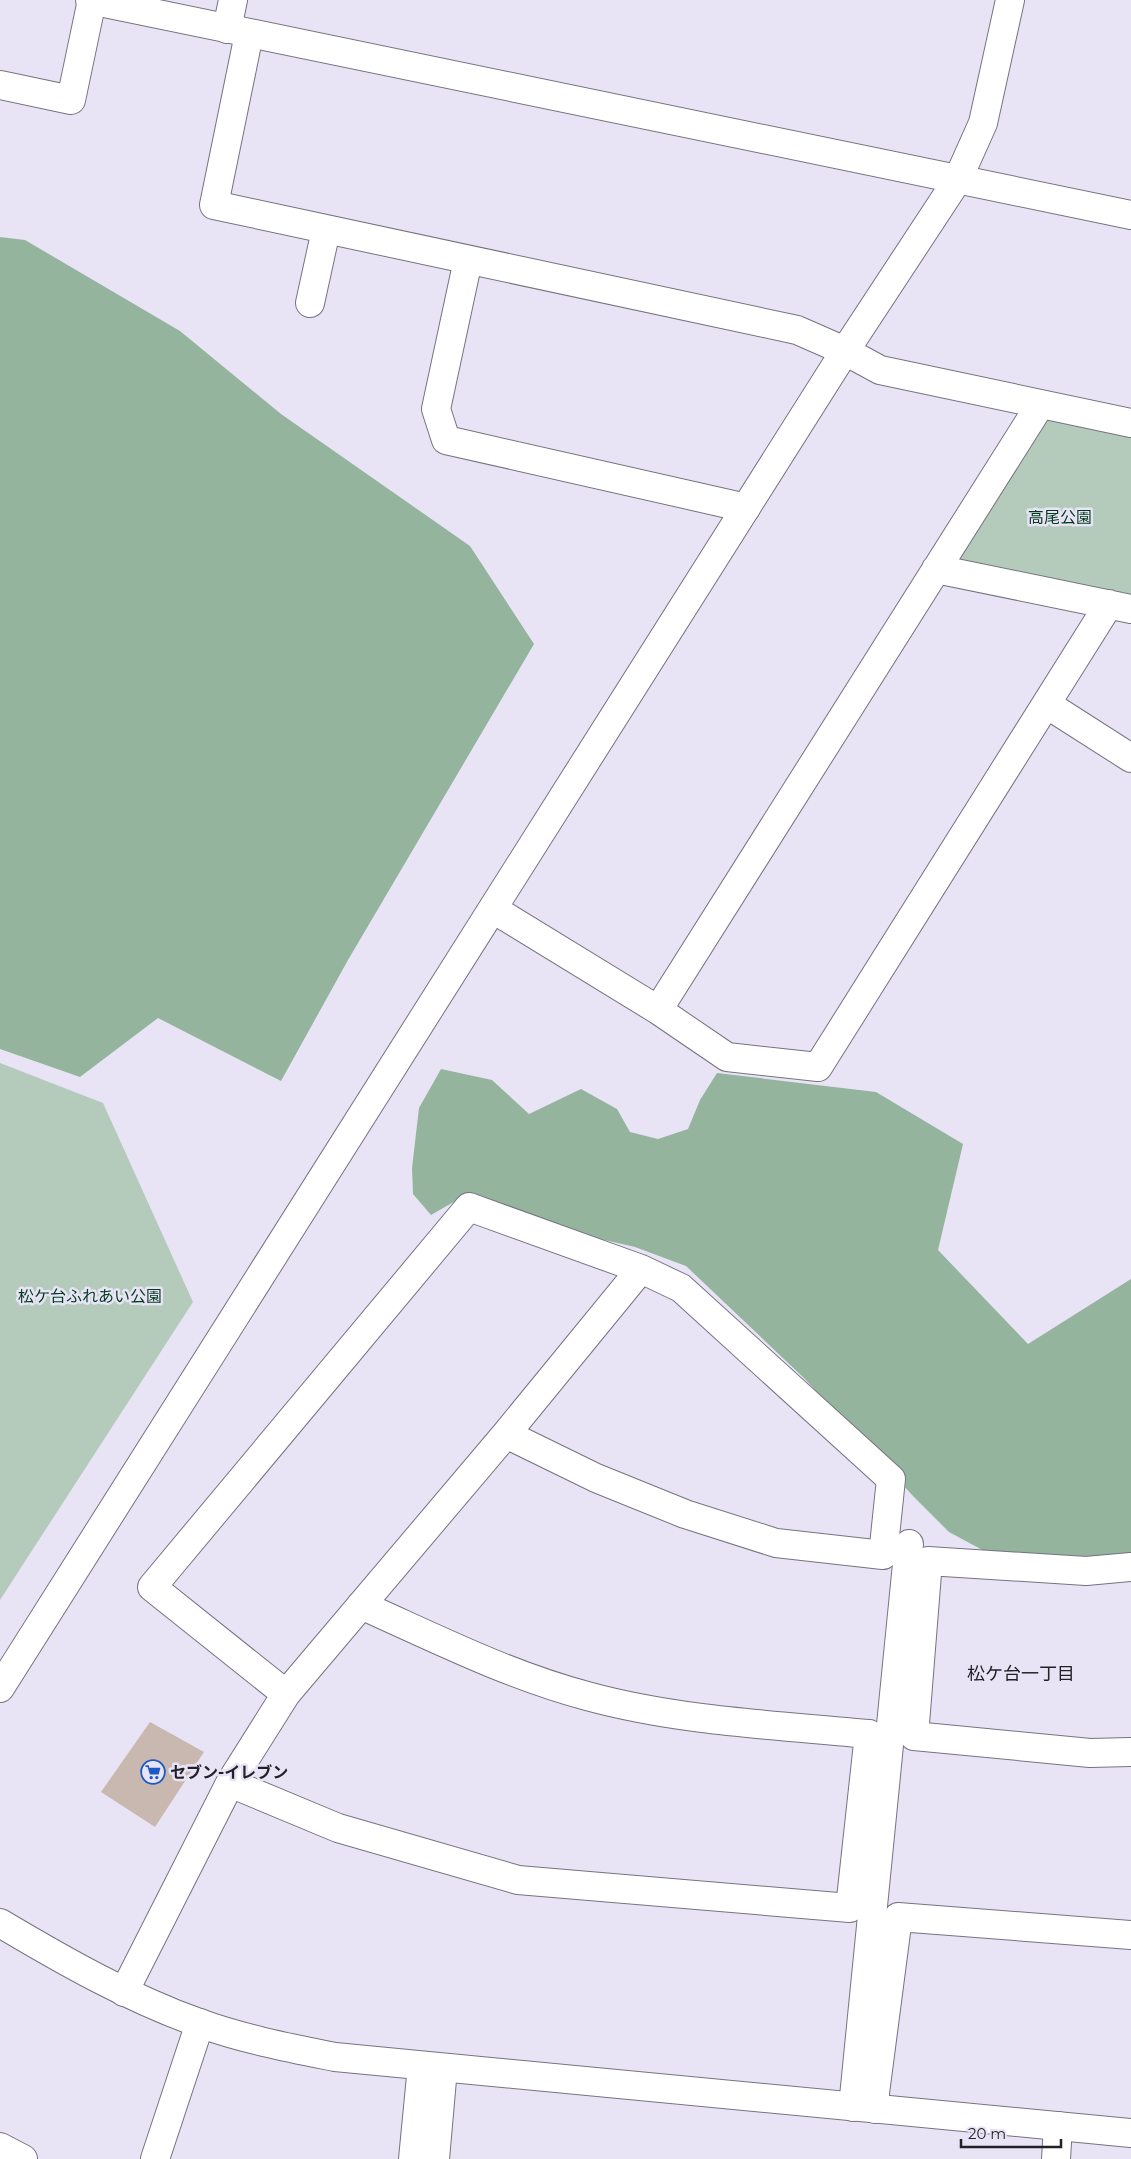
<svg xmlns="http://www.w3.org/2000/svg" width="1131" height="2159" viewBox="0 0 1131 2159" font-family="Montserrat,'Noto Sans JP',sans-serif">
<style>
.green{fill:#b4cbbb}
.forest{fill:#94b49e}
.building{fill:#c9b8af}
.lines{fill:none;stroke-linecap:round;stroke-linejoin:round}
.pedestrian-casing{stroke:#767381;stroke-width:30}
.minor-casing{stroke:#767381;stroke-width:30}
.tertiary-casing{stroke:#767381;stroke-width:30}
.pedestrian{stroke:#fff;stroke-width:28}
.minor{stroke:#fff;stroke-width:28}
.tertiary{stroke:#fff;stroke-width:28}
.labels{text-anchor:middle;stroke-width:5;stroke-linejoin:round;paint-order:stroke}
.park-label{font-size:16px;fill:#003b1e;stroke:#e9e4f5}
.poi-label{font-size:16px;font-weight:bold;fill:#232128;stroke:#e9e4f5;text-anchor:start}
.neighbourhood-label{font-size:18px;fill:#232128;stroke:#e9e4f5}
</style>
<rect width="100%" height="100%" fill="#e9e4f5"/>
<path class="green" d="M1042,413L1131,431V604L942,566Z
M0,1063L103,1103L193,1302L0,1600Z"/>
<path class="forest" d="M0,237L25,240L180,331L281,414L470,546L534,644L348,960L281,1081L158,1018L80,1077L0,1049Z
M441,1069L492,1080L529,1114L581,1089L617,1109L630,1132L658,1139L688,1129L700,1100L717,1073L876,1092L963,1144L938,1250L1028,1344L1131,1279V1554L1076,1557L988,1553L949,1532L914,1497L804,1378L686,1266L635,1247L561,1230L457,1200L431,1215L413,1194L412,1168L419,1108Z"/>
<path class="building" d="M150,1722L204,1752L155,1827L101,1792Z"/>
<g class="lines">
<g class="pedestrian-casing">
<path id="pedestrian" d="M853,2107L909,1544
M413,2159L422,2066"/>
</g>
<g class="minor-casing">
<path id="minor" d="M227,29L233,0
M249,34L214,205L797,330L845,351L880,370L1131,423
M0,85L71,100L92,0
M468,260L436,409L446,440L746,508
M310,303L326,230
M936,569L1131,609
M1048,705L1131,758
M493,909L658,1010L727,1057L818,1067L1109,604
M658,1010L1040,405
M1131,1567L1086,1571L928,1561L914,1736L1090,1753L1131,1752
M286,1694L152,1587L469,1207L641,1269L681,1288L891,1479L883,1555L776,1543L685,1514L596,1478L506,1434
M230,1783L338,1828L518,1880L850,1908L869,1734C775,1725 678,1721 587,1696C508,1675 435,1638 361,1605
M124,1992L230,1783L286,1694L506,1434L641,1269
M875,2109V2093L898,1917L1131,1935
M0,2147L23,2159
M155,2159L200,2023
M435,2159L443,2068
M1056,2159L1058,2126"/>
</g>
<g class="tertiary-casing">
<path id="tertiary" d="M90,0L1131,215
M0,1688L845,351L958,179L983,123L1010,0
M0,1923C64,1961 129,1998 199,2023C243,2039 290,2048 335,2057L1131,2133"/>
</g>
<use href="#pedestrian" class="pedestrian"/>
<use href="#minor" class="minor"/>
<use href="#tertiary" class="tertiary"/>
</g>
<defs>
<g id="supermarket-ring" transform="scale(1.25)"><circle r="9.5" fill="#e9e4f5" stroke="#1d59c5" stroke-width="1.5"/><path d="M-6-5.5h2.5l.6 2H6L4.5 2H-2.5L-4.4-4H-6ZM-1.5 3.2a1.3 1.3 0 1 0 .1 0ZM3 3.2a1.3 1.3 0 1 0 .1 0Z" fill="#1d59c5"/></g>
</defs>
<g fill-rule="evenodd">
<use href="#supermarket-ring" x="153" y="1772"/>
</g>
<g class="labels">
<g class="park-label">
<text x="1060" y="523">高尾公園</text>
<text x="90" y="1302">松ケ台ふれあい公園</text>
</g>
<g class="poi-label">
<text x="170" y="1778">セブン-イレブン</text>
</g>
<g class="neighbourhood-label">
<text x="1021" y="1680">松ケ台一丁目</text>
</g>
</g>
<path d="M961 2139v8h100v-8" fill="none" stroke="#232128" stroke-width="2.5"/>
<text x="968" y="2139" font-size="15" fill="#232128" stroke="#e9e4f5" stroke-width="4" paint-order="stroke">20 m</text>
</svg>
